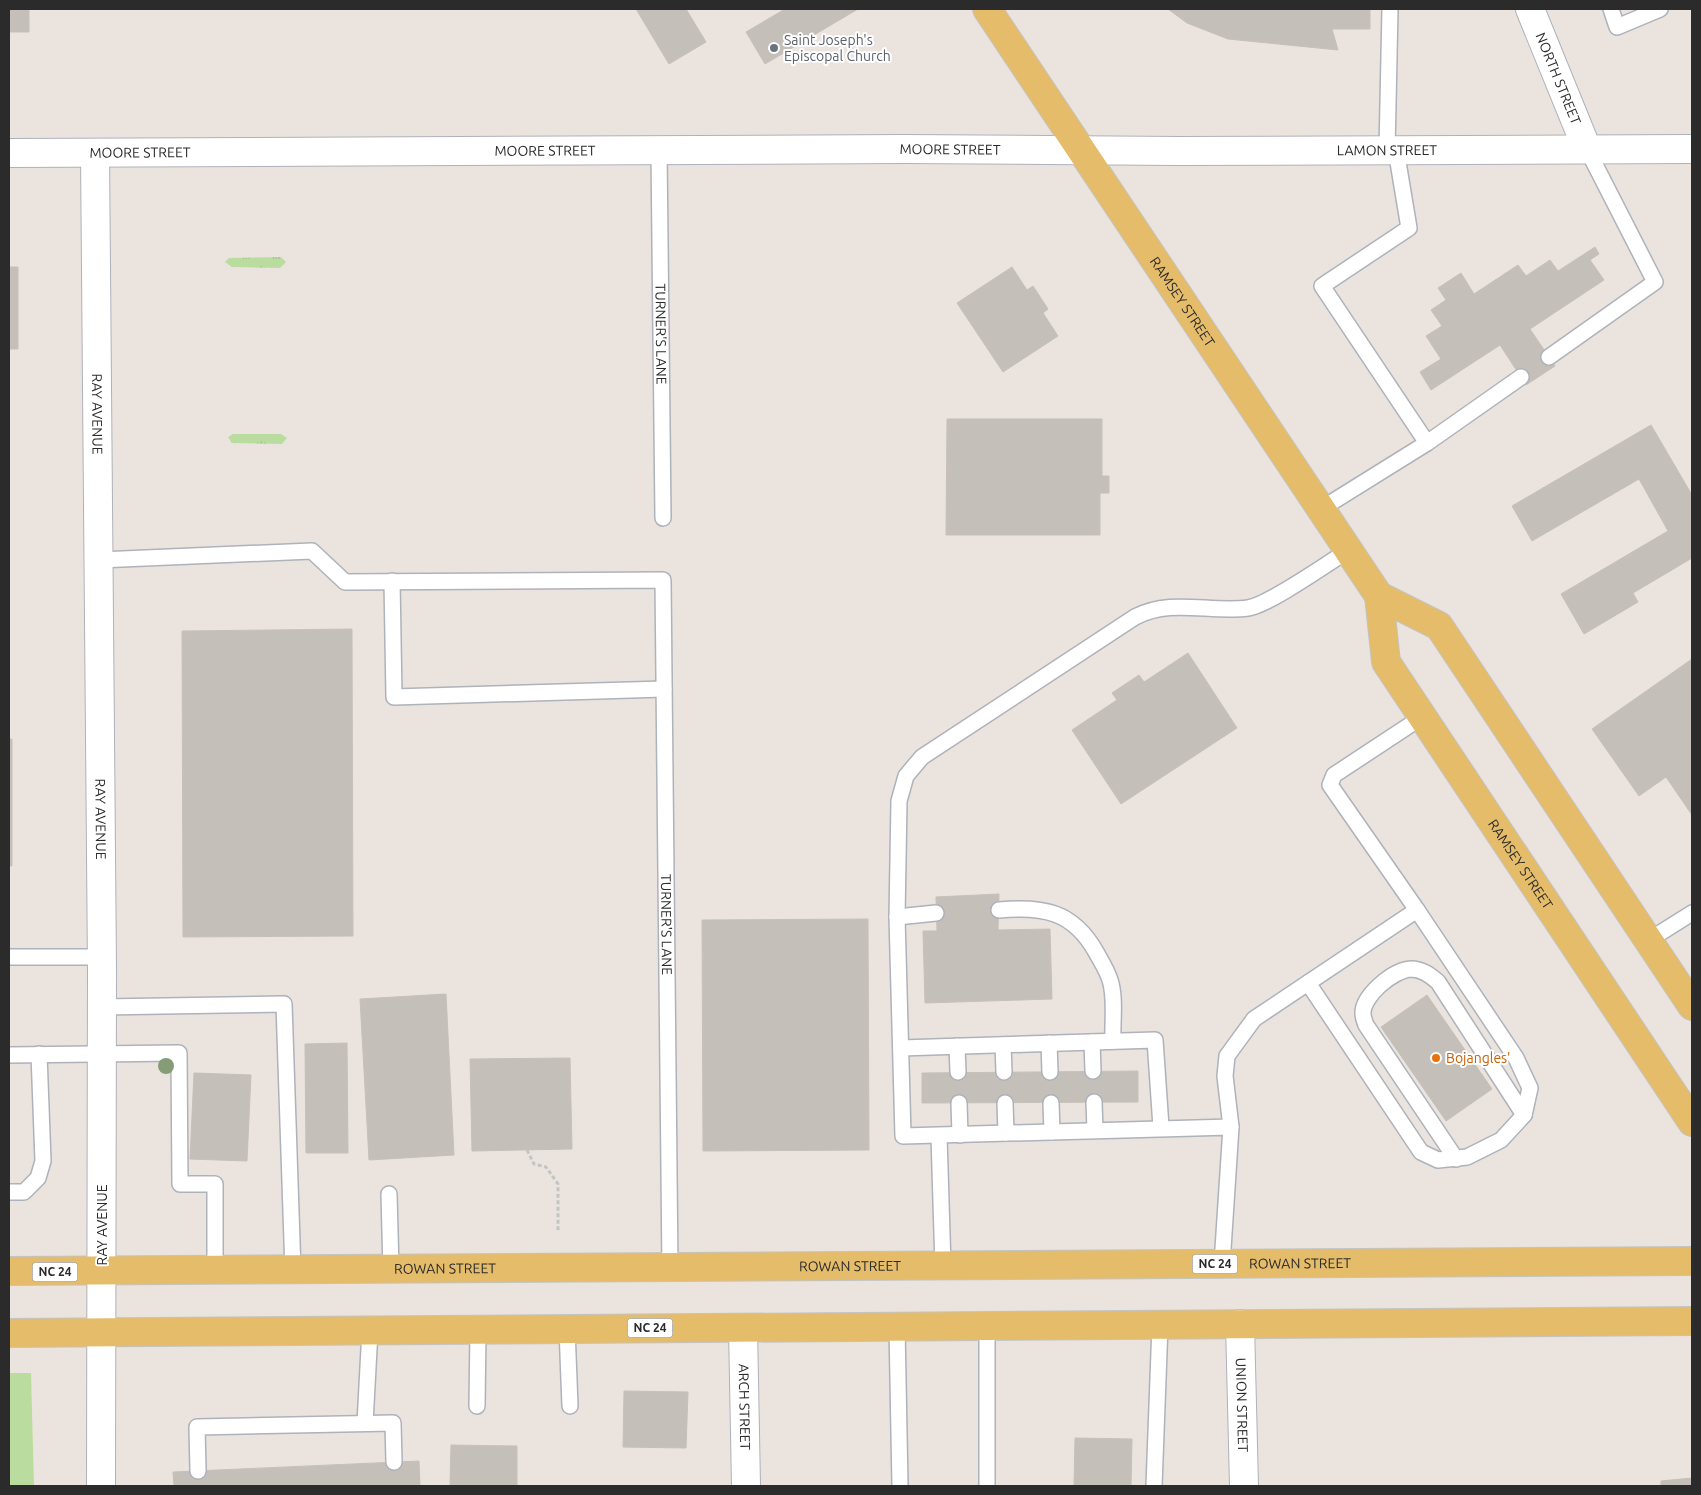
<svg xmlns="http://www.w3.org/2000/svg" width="1701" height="1495" viewBox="0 0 1701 1495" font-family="Ubuntu,sans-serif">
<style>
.grass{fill:url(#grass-tufts)}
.park{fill:#badd9f}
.building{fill:#c4bfb9;stroke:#c7c0b8}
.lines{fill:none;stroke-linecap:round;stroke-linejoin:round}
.service-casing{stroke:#aeb2ba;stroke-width:18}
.minor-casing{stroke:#aeb2ba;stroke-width:30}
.tertiary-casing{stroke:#aeb2ba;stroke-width:30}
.primary-casing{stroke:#c4c4c4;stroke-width:30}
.path{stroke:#c4c4c4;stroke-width:3;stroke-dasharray:4 2.5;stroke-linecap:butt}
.service{stroke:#fff;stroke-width:15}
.minor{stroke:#fff;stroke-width:28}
.tertiary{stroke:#fff;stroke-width:28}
.primary{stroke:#e5bc6a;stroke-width:28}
.tree{fill:#869c76}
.worship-dot{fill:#6b7280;stroke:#fff;stroke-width:2}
.food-dot{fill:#e8710a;stroke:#fff;stroke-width:2}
.labels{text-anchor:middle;stroke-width:4;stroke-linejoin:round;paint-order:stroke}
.shield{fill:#fff;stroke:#6b6b6b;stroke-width:1}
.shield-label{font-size:12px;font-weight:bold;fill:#2b2b2b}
.worship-label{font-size:14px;fill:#5b616d;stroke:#fff;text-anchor:start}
.street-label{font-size:14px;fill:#2b2b2b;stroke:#fff}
.food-label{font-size:14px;fill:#c56008;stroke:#fff;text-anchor:start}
</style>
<defs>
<pattern id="grass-tufts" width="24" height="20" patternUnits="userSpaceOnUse" patternTransform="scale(1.25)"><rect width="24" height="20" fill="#badd9f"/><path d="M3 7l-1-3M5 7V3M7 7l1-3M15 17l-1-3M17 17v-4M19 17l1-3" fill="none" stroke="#a0be89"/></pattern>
</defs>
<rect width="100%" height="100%" fill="#ebe4de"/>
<path class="grass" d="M281,257L286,262L280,268L232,267L225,262L229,258Z
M233,434H281L287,438L282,444L232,443L228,437Z"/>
<path class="park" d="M9,1373H31L34,1486H9Z"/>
<path class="building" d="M9,9H29V32H9Z
M636,9H686L706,42L669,64Z
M785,9H858L765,64L746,32Z
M1168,9H1370V29H1332L1338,50L1228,39L1187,23Z
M1595,247L1599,254L1590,260L1604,280L1530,329L1555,366L1526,385L1500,345L1431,390L1420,372L1441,359L1426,336L1442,326L1431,310L1446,300L1438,288L1461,273L1474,294L1518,265L1526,276L1550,260L1558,271Z
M9,267H18V349H9Z
M1012,267L1027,290L1033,286L1048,309L1043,313L1058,336L1003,372L957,303Z
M947,419H1102V476H1109V493H1100V535H946Z
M1651,425L1692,495V558L1633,593L1638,602L1584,634L1561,594L1668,531L1639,479L1532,541L1512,506Z
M352,629L353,936L183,937L182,631Z
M1188,653L1237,728L1121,804L1072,730L1117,700L1112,693L1139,675L1144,682Z
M1692,659V815L1666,777L1639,796L1592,729Z
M9,739H12V866H9Z
M999,894L998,930L1050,929L1052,999L925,1003L923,931H937L936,897Z
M868,919L869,1150L703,1151L702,920Z
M446,994L454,1155L369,1160L360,999Z
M1427,995L1492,1089L1446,1121L1381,1027Z
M347,1043L348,1153H306L305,1044Z
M570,1058L572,1149L472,1151L470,1059Z
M1138,1071V1102L922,1103V1073Z
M194,1073L251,1075L247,1161L190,1159Z
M624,1391L688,1392L686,1448L623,1447Z
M1075,1438L1132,1439L1131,1486H1074Z
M451,1445L517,1446V1486H450Z
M419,1461L420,1486H174L173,1472Z
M1692,1478V1486H1661V1481Z"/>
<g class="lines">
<g class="service-casing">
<g id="service">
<path d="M1611,9L1617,27L1660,9"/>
<path id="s1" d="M659,150L663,518"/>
<path d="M1387,150L1390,9"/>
<path d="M1396,150L1409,228L1322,286L1427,443"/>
<path d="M1549,357L1655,282L1587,149"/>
<path d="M1321,509L1427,443L1521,377"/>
<path id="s2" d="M99,560L312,551L345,582L663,580L670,1269"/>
<path d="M392,581L394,697L664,689"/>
<path d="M999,910C1043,906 1073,911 1096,952C1101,961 1107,970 1110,980C1116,998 1112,1023 1113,1041"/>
<path d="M897,917L936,913"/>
<path d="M1649,940L1692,913"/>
<path d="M9,957H102"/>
<path d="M1308,983L1421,1152L1438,1160L1467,1157L1501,1140L1524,1115L1530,1088L1516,1058L1417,910"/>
<path d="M102,1007L284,1004L293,1271"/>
<path d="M1092,1042L1093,1071"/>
<path d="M1049,1043L1050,1072"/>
<path d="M1003,1045L1004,1072"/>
<path d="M957,1046L958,1072"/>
<path d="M901,1048L1155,1040L1161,1127"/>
<path d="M9,1055L179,1053L180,1184H215V1271"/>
<path d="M1094,1102L1095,1130"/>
<path d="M959,1103L960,1135"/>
<path d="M1005,1103L1006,1133"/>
<path d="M1051,1103L1052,1132"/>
<path d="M1231,1127L1225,1076L1227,1056L1254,1019L1417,910L1330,785L1334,775L1422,717"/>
<path d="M939,1136L943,1267"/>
<path d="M1456,1159L1366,1025C1365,1022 1363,1018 1363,1014C1362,996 1393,970 1411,969C1422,969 1430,975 1438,982L1524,1115"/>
<path d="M9,1192H24L38,1178L43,1161L39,1054"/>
<path d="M389,1194L391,1270"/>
<path d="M1222,1264L1231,1127L903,1136L897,917L899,801L906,776L922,757L1135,617C1171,598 1209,613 1248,608C1269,605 1328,563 1349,550"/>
<path d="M987,1326V1486"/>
<path d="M897,1327L900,1486"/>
<path d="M567,1329L570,1406"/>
<path d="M477,1406L478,1330"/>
<path d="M365,1423L370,1330"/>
<path d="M198,1471L197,1427L393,1423L394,1462"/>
<path d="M1154,1486L1160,1325"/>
</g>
</g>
<g class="minor-casing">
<g id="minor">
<path id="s3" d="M1530,9L1587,149"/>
<path id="s4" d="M1240,1324L1244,1486"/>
<path id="s5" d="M743,1328L746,1486"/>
</g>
</g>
<g class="tertiary-casing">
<g id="tertiary">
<path id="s6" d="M9,153L905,149L1178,151L1692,149"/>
<path id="s7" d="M95,153L102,970L101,1486"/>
</g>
</g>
<g class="primary-casing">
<g id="primary">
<path id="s8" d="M987,9L1379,596L1386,662L1692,1122"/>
<path d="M1379,596L1439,626L1692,1006"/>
<path id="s9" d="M9,1271L1692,1261"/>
<path d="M9,1333L1692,1321"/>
</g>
</g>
<path class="path" d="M527,1150L534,1164L546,1167L558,1184V1232"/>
<use href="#service" class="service"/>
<use href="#minor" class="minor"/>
<use href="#tertiary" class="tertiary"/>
<use href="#primary" class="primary"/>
</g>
<circle class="tree" cx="166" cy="1066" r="8"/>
<circle class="worship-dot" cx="774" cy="48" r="5"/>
<circle class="food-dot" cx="1436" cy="1058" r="5"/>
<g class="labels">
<g class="shield">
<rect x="1192.5" y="1254.5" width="45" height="19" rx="4"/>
<rect x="32.5" y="1262.5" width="45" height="19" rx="4"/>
<rect x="627.5" y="1318.5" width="45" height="19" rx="4"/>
</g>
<g class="shield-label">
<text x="1215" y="1268">NC 24</text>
<text x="55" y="1276">NC 24</text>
<text x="650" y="1332">NC 24</text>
</g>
<g class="worship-label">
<text x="784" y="45">Saint Joseph's<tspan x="784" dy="16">Episcopal Church</tspan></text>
</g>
<g class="street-label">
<text dy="5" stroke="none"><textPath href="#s3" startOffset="75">NORTH STREET</textPath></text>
<text dy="5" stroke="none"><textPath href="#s6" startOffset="941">MOORE STREET</textPath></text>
<text dy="5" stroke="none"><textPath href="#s6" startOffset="1378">LAMON STREET</textPath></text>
<text dy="5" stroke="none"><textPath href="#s6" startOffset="536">MOORE STREET</textPath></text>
<text dy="5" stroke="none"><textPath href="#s6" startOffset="131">MOORE STREET</textPath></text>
<text dy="5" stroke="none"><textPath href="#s8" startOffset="352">RAMSEY STREET</textPath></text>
<text dy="5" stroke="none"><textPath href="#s1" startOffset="184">TURNER'S LANE</textPath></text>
<text dy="5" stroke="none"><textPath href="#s7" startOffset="261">RAY AVENUE</textPath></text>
<text dy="5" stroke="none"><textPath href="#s7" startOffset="666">RAY AVENUE</textPath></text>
<text dy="5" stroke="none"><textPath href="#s8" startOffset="1015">RAMSEY STREET</textPath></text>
<text dy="5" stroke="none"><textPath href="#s2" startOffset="921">TURNER'S LANE</textPath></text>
<text transform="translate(102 1225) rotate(-90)" y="5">RAY AVENUE</text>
<text dy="5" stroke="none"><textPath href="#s9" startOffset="1291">ROWAN STREET</textPath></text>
<text dy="5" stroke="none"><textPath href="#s9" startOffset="841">ROWAN STREET</textPath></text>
<text dy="5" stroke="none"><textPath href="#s9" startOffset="436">ROWAN STREET</textPath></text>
<text dy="5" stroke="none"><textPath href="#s4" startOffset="81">UNION STREET</textPath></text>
<text dy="5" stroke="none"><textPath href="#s5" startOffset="79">ARCH STREET</textPath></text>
</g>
<g class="food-label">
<text x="1446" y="1063">Bojangles'</text>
</g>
</g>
<rect width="1701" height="1495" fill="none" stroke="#2b2b2b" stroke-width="20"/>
</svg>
